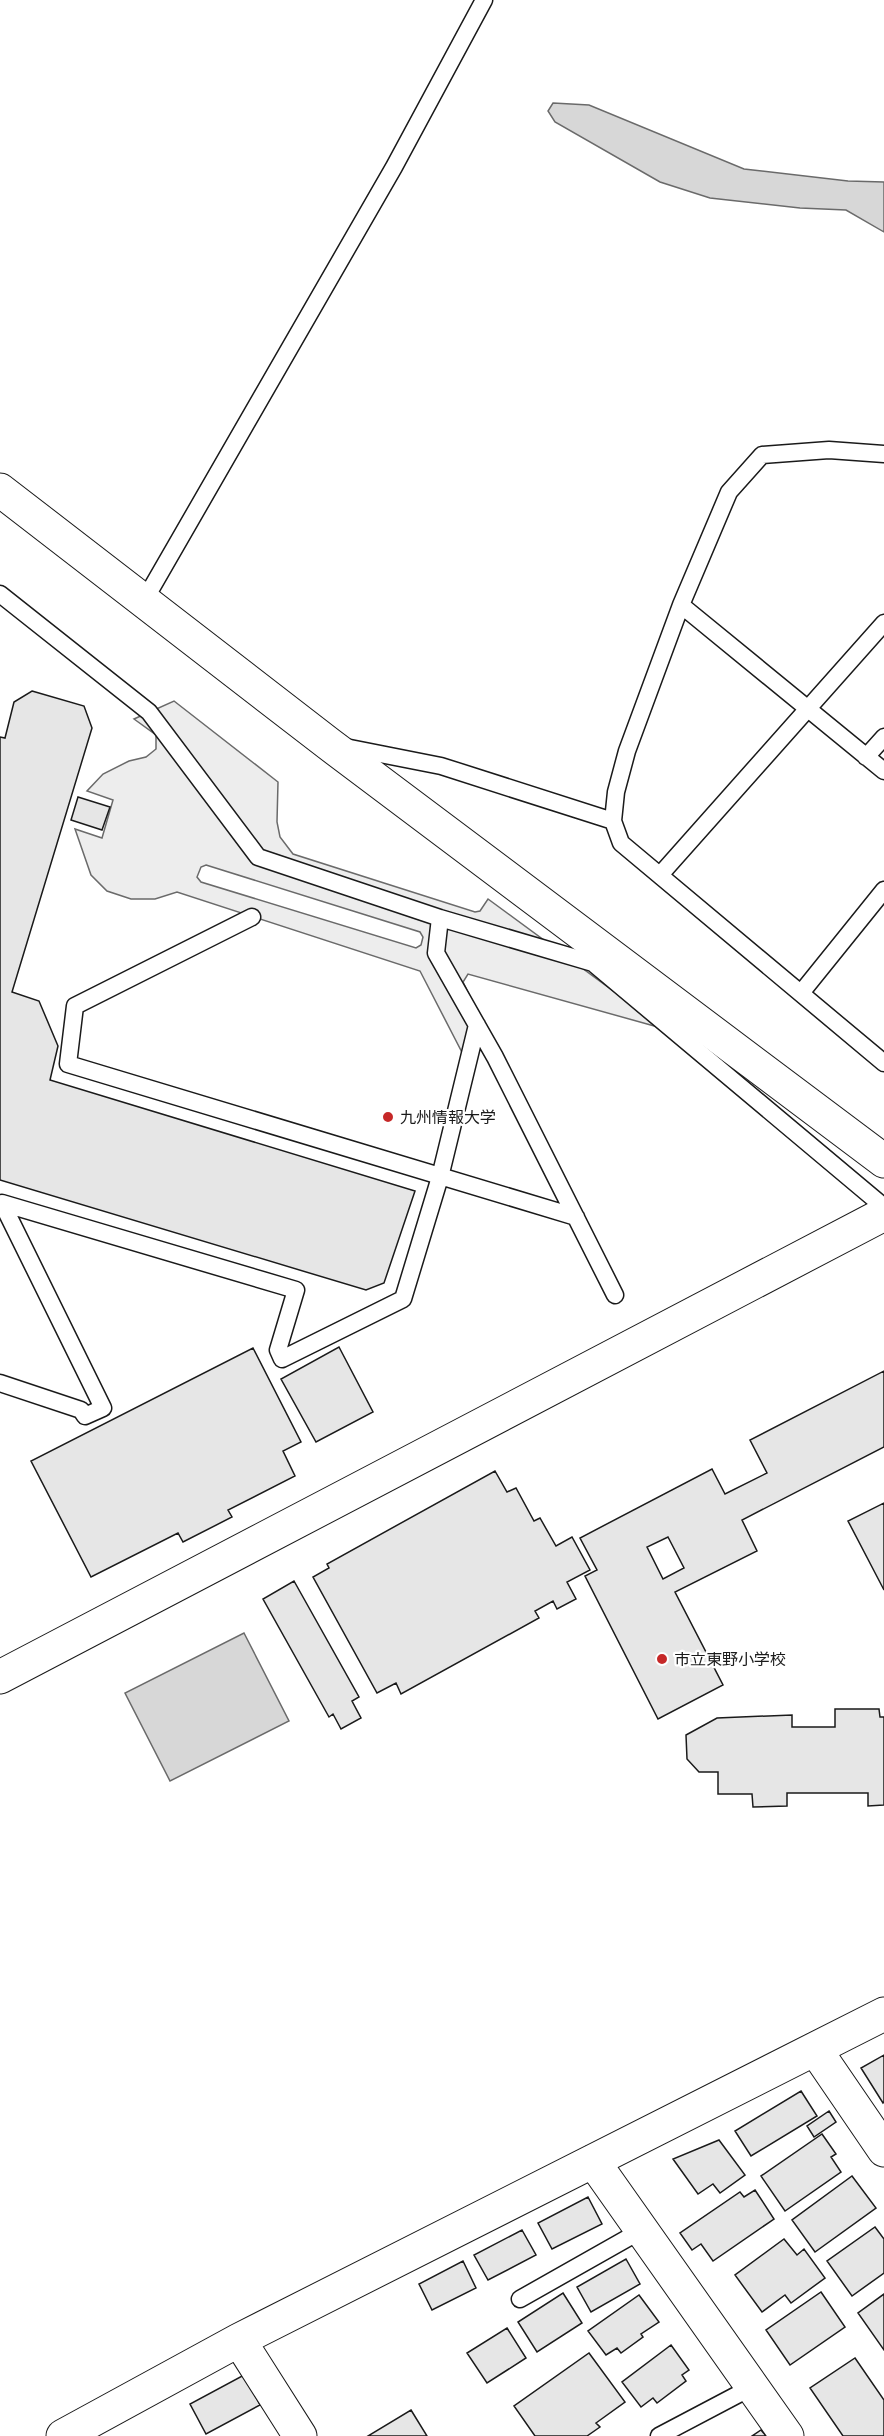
<svg xmlns="http://www.w3.org/2000/svg" width="884" height="2436" viewBox="0 0 884 2436" font-family="Signika,'Noto Sans JP',sans-serif">
<style>
.built{fill:#ededed;stroke:#6a6a6a;stroke-width:1.5;fill-rule:evenodd}
.water{fill:#d7d7d7;stroke:#6a6a6a;stroke-width:1.5}
.building{fill:#e6e6e6;stroke:#1a1a1a;stroke-width:1.5;fill-rule:evenodd}
.lines{fill:none;stroke-linecap:round;stroke-linejoin:round}
.lane-casing{stroke:#1a1a1a;stroke-width:19}
.street-casing{stroke:#1a1a1a;stroke-width:35}
.secondary-casing{stroke:#1a1a1a;stroke-width:35}
.lane{stroke:#fff;stroke-width:16}
.street{stroke:#fff;stroke-width:33}
.secondary{stroke:#fff;stroke-width:33}
.poi-dot{fill:#c62828;stroke:#fff;stroke-width:2}
.labels{text-anchor:middle;stroke-width:4.5;stroke-linejoin:round;paint-order:stroke}
.poi-label{font-size:16px;fill:#1a1a1a;stroke:#fff;text-anchor:start}
</style>
<rect width="100%" height="100%" fill="#fff"/>
<path class="built" d="M174,701L278,782L277,822L280,837L293,854L475,912L480,911L488,899L665,1029L468,974L463,982L499,1055L478,1026L468,1064L420,971L177,892L155,899H131L107,891L91,875L75,829L102,838L113,800L87,791L103,774L129,761L146,757L156,749V735L134,719ZM206,865L420,932L423,937L421,945L416,948L201,882L197,877L201,867Z"/>
<path class="water" d="M553,103L589,105L744,169L848,181L884,182V232L846,210L800,208L710,198L660,182L555,122L548,111Z
M244,1633L289,1721L170,1781L125,1693Z"/>
<path class="building" d="M32,691L84,706L92,728L12,992L39,1001L58,1046L50,1080L415,1191L384,1283L366,1290L0,1180V737L5,738L14,702Z
M78,797L110,807L102,830L71,820Z
M339,1347L373,1412L316,1442L281,1379Z
M253,1348L301,1442L283,1451L295,1476L228,1510L232,1517L183,1542L178,1533L91,1577L31,1461Z
M884,1371V1447L742,1520L757,1551L675,1592L723,1685L658,1719L585,1576L597,1570L580,1538L712,1469L725,1494L767,1473L750,1440ZM668,1537L684,1568L663,1579L647,1547Z
M495,1471L507,1492L516,1488L534,1521L540,1518L556,1546L572,1537L590,1570L567,1582L576,1599L557,1609L553,1601L535,1611L539,1618L401,1694L396,1683L377,1693L313,1577L329,1568L327,1564Z
M884,1503V1590L848,1521Z
M294,1581L359,1697L352,1701L361,1718L341,1729L333,1714L329,1717L263,1599Z
M835,1709H879L880,1717H884V1805L868,1806V1793H787V1806L753,1807L752,1794H718V1772H699L687,1759L686,1735L717,1718L792,1715V1727H835Z
M884,2055V2102L883,2103L861,2068Z
M801,2091L817,2116L751,2156L735,2131Z
M829,2111L836,2122L814,2137L807,2126Z
M822,2134L836,2154L831,2157L841,2172L785,2211L761,2176Z
M719,2140L745,2175L720,2193L713,2184L698,2194L673,2159Z
M852,2176L876,2208L815,2252L792,2220Z
M755,2190L774,2219L713,2261L701,2244L692,2250L680,2233L740,2192L744,2197Z
M588,2197L602,2224L552,2249L538,2223Z
M875,2227L884,2239V2273L852,2296L827,2261Z
M522,2230L536,2255L488,2280L474,2255Z
M784,2239L797,2255L804,2249L825,2278L791,2303L785,2295L762,2312L735,2275Z
M626,2259L640,2284L591,2312L577,2287Z
M463,2261L476,2288L432,2310L419,2284Z
M821,2292L845,2327L790,2365L766,2330Z
M563,2293L582,2323L537,2352L518,2322Z
M884,2294V2350L858,2313Z
M639,2295L659,2322L641,2334L643,2337L621,2353L617,2348L606,2355L588,2331Z
M507,2328L526,2358L487,2383L467,2353Z
M671,2345L689,2370L682,2375L686,2381L657,2403L653,2398L641,2407L622,2382Z
M589,2353L625,2402L596,2423L600,2427L587,2436H535L514,2406Z
M855,2358L884,2400V2436H843L810,2388Z
M244,2375L260,2405L206,2434L190,2404Z
M411,2410L427,2436H368Z
M761,2430L766,2436H752Z"/>
<g class="lines">
<g class="lane-casing">
<path id="lane" d="M884,454L829,450L762,455L729,492L681,605L627,751L616,792L613,821L621,843L884,1063
M0,594L149,712L258,857L440,918L593,963L884,1207
M144,601L394,167L484,0
M681,605L884,771
M345,747L441,766L613,821
M866,757L884,737
M660,875L884,623
M252,917L75,1006L68,1064L576,1217
M440,918L436,953L495,1057L615,1295
M801,993L884,890
M0,1383L81,1410L85,1416L103,1408L2,1203L296,1290L278,1350L282,1359L403,1299L440,1177L477,1025
M520,2299L642,2230
M659,2436L752,2387"/>
</g>
<g class="street-casing">
<path id="street" d="M0,1677L884,1214
M815,2049L884,2150
M593,2161L787,2436
M239,2340L300,2436
M63,2436L239,2340L884,2014"/>
</g>
<g class="secondary-casing">
<path id="secondary" d="M0,490L329,744L884,1161"/>
</g>
<use href="#lane" class="lane"/>
<use href="#street" class="street"/>
<use href="#secondary" class="secondary"/>
</g>
<g class="poi-dot">
<circle cx="388" cy="1117" r="6"/>
<circle cx="662" cy="1659" r="6"/>
</g>
<g class="labels">
<g class="poi-label">
<text x="400" y="1123">九州情報大学</text>
<text x="674" y="1665">市立東野小学校</text>
</g>
</g>
</svg>
